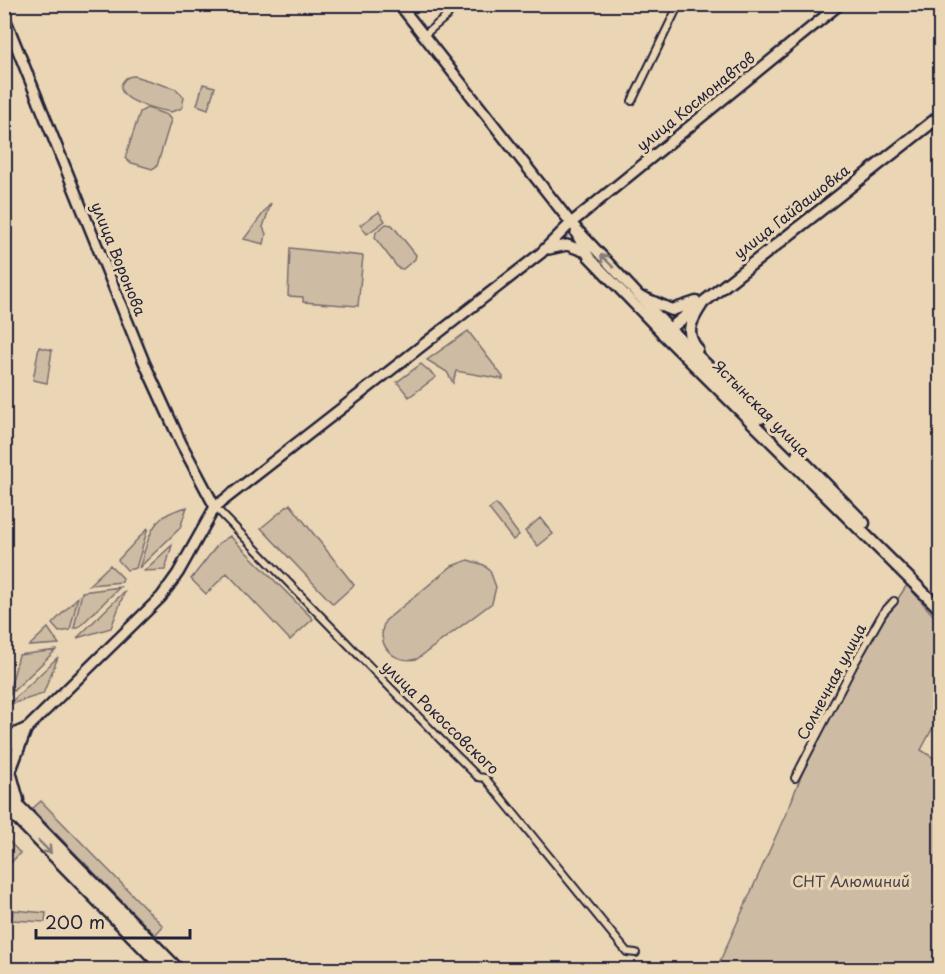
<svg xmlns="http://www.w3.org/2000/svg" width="945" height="974" viewBox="0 0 945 974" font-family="'Playpen Sans',sans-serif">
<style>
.green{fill:#cdbba3;stroke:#786e6f;stroke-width:1.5}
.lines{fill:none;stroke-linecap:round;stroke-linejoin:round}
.street-casing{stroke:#22223b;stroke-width:10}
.secondary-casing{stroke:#22223b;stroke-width:14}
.primary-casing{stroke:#22223b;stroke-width:15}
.street{stroke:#ead5b4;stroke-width:6}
.secondary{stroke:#ead5b4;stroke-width:9}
.primary{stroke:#ead5b4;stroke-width:10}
.oneway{stroke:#867c78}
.labels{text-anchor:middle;stroke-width:6;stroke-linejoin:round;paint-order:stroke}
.street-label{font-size:15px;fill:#22223b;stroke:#ead5b4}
.park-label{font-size:15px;fill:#444150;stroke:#ead5b4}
</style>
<rect width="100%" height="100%" fill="#ead5b4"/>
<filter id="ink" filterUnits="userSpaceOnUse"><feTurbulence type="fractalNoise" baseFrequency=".0167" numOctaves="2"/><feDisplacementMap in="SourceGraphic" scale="12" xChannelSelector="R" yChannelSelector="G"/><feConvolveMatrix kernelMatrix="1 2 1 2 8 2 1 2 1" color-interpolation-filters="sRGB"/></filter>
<g filter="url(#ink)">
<path class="green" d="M134,76L176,89L184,97L182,108L171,112C159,110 114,101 122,83C125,77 129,76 134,76Z
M203,84L215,87L208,109L197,105Z
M147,108L167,115L171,120L157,166L152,169L129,162L125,158L140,112Z
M271,203L263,227L266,234L264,244L244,239Z
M379,212L385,221L367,234L360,225Z
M386,224L392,225L416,255L415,259L403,269L398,268L375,238L376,232Z
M290,248L363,256L358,306L303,302V297L288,296Z
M468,331L503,377V379L456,371L453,383L447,372L427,360Z
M39,347L52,350L47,383L33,380Z
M421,364L436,377L409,397L397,382Z
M290,504L354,585L333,604L261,528Z
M496,504L519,535L513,540L489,509Z
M187,507L180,528L139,568C151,534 149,516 187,507Z
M540,518L553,534L538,546L525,531Z
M148,528L136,568L127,570L118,560Z
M230,536L313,619L290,640L227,573L206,594L191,579L219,543Z
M172,545L165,570L144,571Z
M468,560L484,565L490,571L496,587L492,603L417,659C392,664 375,644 385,621L452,566Z
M110,565L123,578L122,582L89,585Z
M907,585L940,623L936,633L940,638V714L921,750L940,762V969L716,970L792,800C800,775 812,752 824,728C848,678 875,631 907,585Z
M120,587L78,628H74L82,592Z
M125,591L111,628L77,638Z
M78,597L70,630L59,632L52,624Z
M48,628L59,644L29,646Z
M56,650L8,696L19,655Z
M58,657L43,694L8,705Z
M41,801L163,926L155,935L32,809Z
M5,837L20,853L5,869Z
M13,910L46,913L45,922L12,920Z"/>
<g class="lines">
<g class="street-casing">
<path id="street" d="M424,35L447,16L449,12L444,4
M632,101L679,4
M215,507L441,740L478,777L485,778L627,952L636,953
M795,778L853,666L883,613L894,601"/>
</g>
<g class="secondary-casing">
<path id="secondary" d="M399,4L571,223L669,328
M4,16L144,362L181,443L215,507
M576,233L589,257L663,334
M549,249L567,245L586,252
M4,751L161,597L178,573L215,507L541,253L571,223L840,4"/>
</g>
<g class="primary-casing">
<path id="primary" d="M940,116L663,334L940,609
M644,298L672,310L696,302
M669,328L761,418
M697,349C684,332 691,321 702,304
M797,455L864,523
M4,739L26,729
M4,791L179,970
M18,800L10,771L26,729
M4,805L165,970"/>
</g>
<use href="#street" class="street"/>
<use href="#secondary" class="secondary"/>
<use href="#primary" class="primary"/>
</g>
<defs><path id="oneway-shaft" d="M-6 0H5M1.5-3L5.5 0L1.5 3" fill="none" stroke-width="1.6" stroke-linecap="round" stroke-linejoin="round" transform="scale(1.5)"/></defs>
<g class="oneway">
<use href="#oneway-shaft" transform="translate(607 261) rotate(-135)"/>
<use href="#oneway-shaft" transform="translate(45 847) rotate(45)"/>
</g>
</g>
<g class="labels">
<g class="street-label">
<text transform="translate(696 102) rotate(-39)" y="5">улица Космонавтов</text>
<text transform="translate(792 212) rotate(-38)" y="5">улица Гайдашовка</text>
<text transform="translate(118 259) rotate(68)" y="5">улица Воронова</text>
<text transform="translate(761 409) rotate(45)" y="5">Ястынская улица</text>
<text transform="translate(832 682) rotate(-62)" y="5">Солнечная улица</text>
<text transform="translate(440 718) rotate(44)" y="5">улица Рокоссовского</text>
</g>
<g class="park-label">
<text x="851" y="887">СНТ Алюминий</text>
</g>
</g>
<rect width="945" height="974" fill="none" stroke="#ead5b4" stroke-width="24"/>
<rect x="12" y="12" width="921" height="950" fill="none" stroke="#22223b" stroke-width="2" filter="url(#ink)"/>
<path d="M36 929v9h154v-9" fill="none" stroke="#22223b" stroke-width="3"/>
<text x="45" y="929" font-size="18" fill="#22223b" stroke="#ead5b4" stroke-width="4.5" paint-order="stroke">200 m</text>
</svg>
